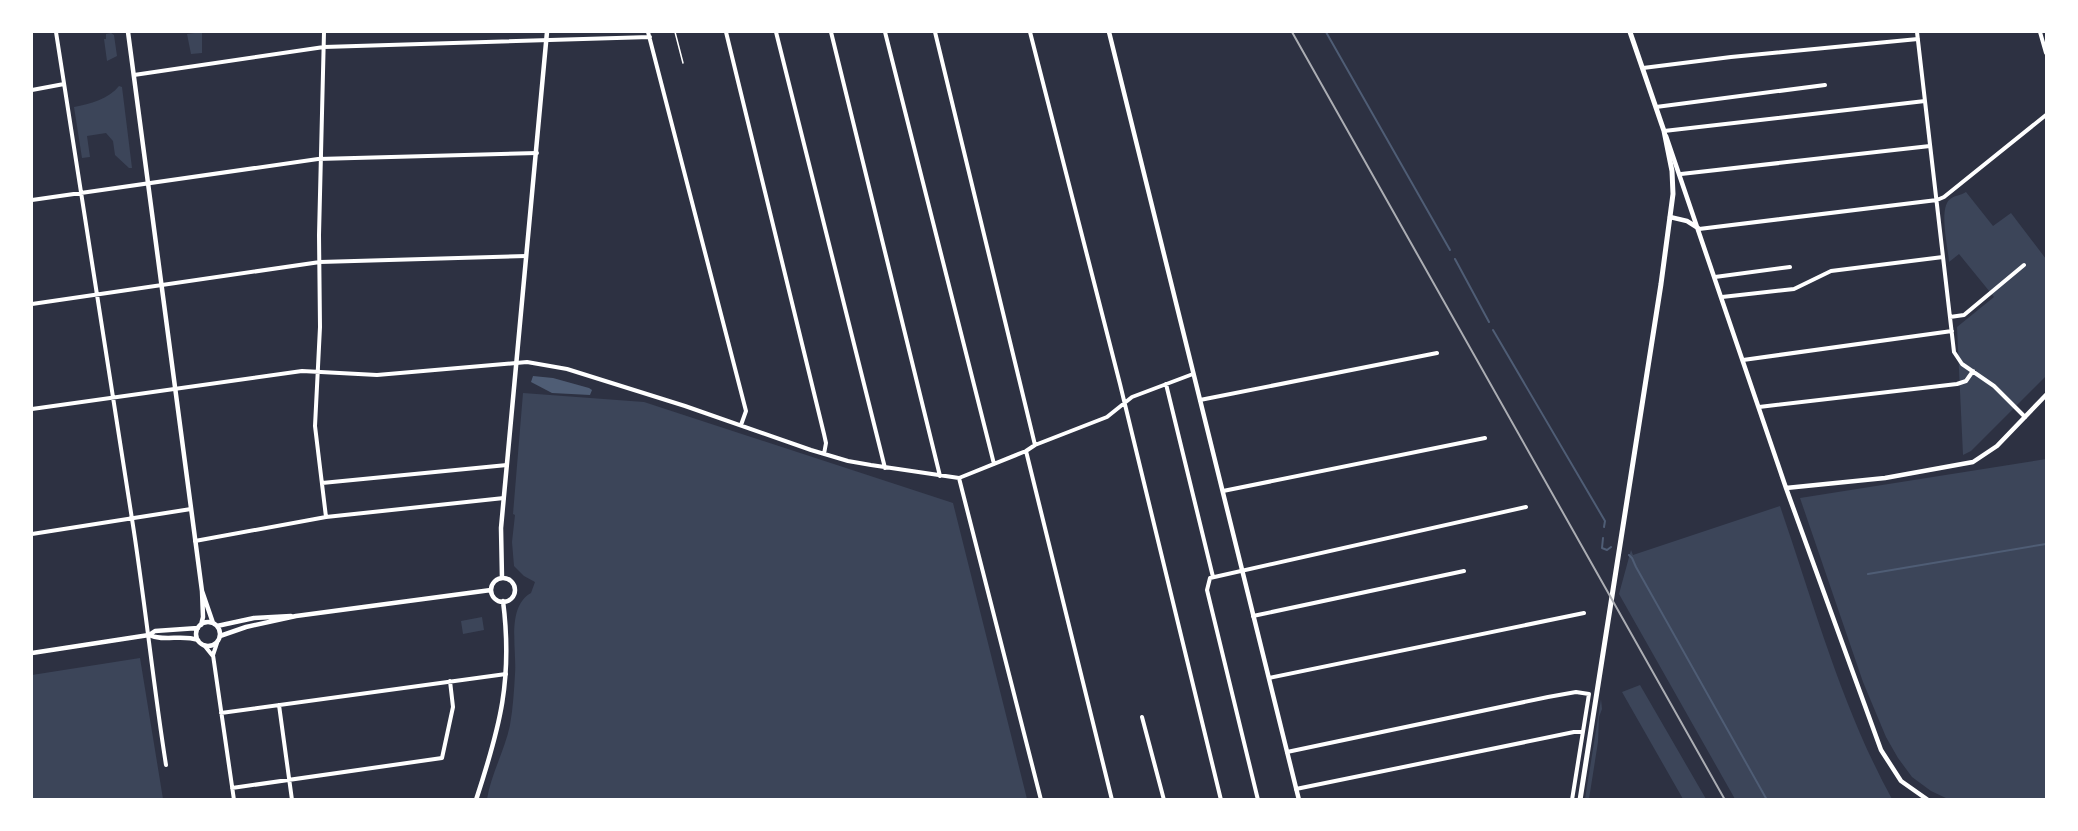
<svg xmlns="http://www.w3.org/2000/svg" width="2078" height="831" viewBox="0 0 2078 831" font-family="Rubik,sans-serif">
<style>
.green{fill:#3c4559}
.water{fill:#4f5d75}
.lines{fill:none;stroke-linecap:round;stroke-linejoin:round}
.stream{stroke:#4f5d75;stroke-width:2}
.service{stroke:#fff;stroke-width:1.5}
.minor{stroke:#fff;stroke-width:4}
.tertiary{stroke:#fff;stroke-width:4.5}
.secondary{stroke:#fff;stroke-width:5}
.rail{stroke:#abadb3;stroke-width:2}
</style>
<rect width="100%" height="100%" fill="#2d3142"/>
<path class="green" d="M202,32V53L191,54L187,34Z
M111,33L114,35L117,56L107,61L104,39H106V34Z
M119,86L122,87L132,168H129L115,155L113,141L106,133L87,136L90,157L82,158L74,107C90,104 109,99 119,86Z
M1966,192L1993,226L2011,213L2046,259V376L1971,451L1963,455L1957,327L1994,297L1959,254L1949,262C1948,247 1939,211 1949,200C1954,195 1960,196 1966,192Z
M523,393L644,402L953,503L1027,799H487C491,774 505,750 510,725C513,708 514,691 515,674C517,649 506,607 531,593L535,582L524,576L514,566L512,542L515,515L513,514Z
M2046,459V799H1948L1931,791L1912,777L1898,758L1886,737L1863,682L1800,498Z
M1780,506C1814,605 1842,708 1892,799H1735L1619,594L1631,550L1633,555Z
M482,617L484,630L463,634L461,621Z
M140,658L163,799H32V675Z
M1640,685L1706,799H1683L1622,692Z
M1601,699L1602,709L1599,717L1598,742L1589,799H1585Z"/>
<path class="water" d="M533,376L553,378L589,388L592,390L590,395L552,393L531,382Z"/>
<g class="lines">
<path class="stream" d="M1326,32L1450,250
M1455,259L1489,322
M1493,330L1605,521L1604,527
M1603,538L1602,548L1607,550L1611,547
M1629,555L1632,558L1636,567L1767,800
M1868,574L2046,544"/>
<path class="service" d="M675,32L683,63"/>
<path class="minor" d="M56,32C81,194 108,356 132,519C145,601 153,683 166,765
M324,32L319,235L320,327L315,426L326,517
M648,32L746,411L741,425
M726,32L824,434L826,443L824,454
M776,32L885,468
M831,32L940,476
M885,32L994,464
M935,32L1035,445
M1030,32L1120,384L1221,800
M1917,32L1954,352L1962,364L1994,386L2025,417
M2040,32L2046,53
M1643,68L1731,57L1918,39
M134,75L324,47L650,37
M32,90L64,84
M1656,107L1825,85
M1664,131L1925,101
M1681,174L1930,146
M32,200L318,159L537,153
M1699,229L1937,200L1944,197L2046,115
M1715,277L1790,267
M1722,297L1794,289L1831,271L1943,257
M32,304L320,262L526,256
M1950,317L1964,315L2024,265
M1743,360L1952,331
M1166,384L1213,577
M1200,400L1437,353
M1759,407L1957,384L1966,381L1973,371
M32,409L302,371L377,375L527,362L567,369L685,406L811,450L848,461L871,465L959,478L1026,451L1035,445L1107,417L1132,397L1193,374
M1026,451L1112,800
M959,478L1041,800
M322,483L507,465
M1223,491L1485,438
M32,534L191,509
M195,541L326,517L504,498
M1253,616L1464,571
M217,643L213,655L234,800
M204,645L212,655
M1269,678L1584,613
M279,705L292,800
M221,713L506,674
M1142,717L1164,800
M1287,752L1548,697L1576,692L1589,694L1572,800
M232,788L442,758L453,707L450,681
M1296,789L1574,732H1583
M1258,800L1207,590L1210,578L1526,507"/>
<path class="tertiary" d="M128,32L202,591L203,617L201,625
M1109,32L1299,800
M1666,136L1786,488L1881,750L1901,781L1928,800
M1670,217L1687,221L1698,228
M1786,488L1885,478L1973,462L1997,446L2046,395
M502,578L501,528L547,32
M491 590a12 12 0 1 1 24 0a12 12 0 1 1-24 0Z
M202,591L213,623
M196 634a12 12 0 1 1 24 0a12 12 0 1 1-24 0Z
M217,626L254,618L291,616
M149,635C164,642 182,634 198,640
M220,636L246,627L296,616L491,590
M32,653L149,635L155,631L198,628
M476,800C500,727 513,679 503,601"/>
<path class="secondary" d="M1580,800L1661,284L1673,194L1672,171L1664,131L1630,32"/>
<path class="rail" d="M1292,32L1725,800"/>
</g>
<rect width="2078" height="831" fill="none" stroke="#ffffff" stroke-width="66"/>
</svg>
